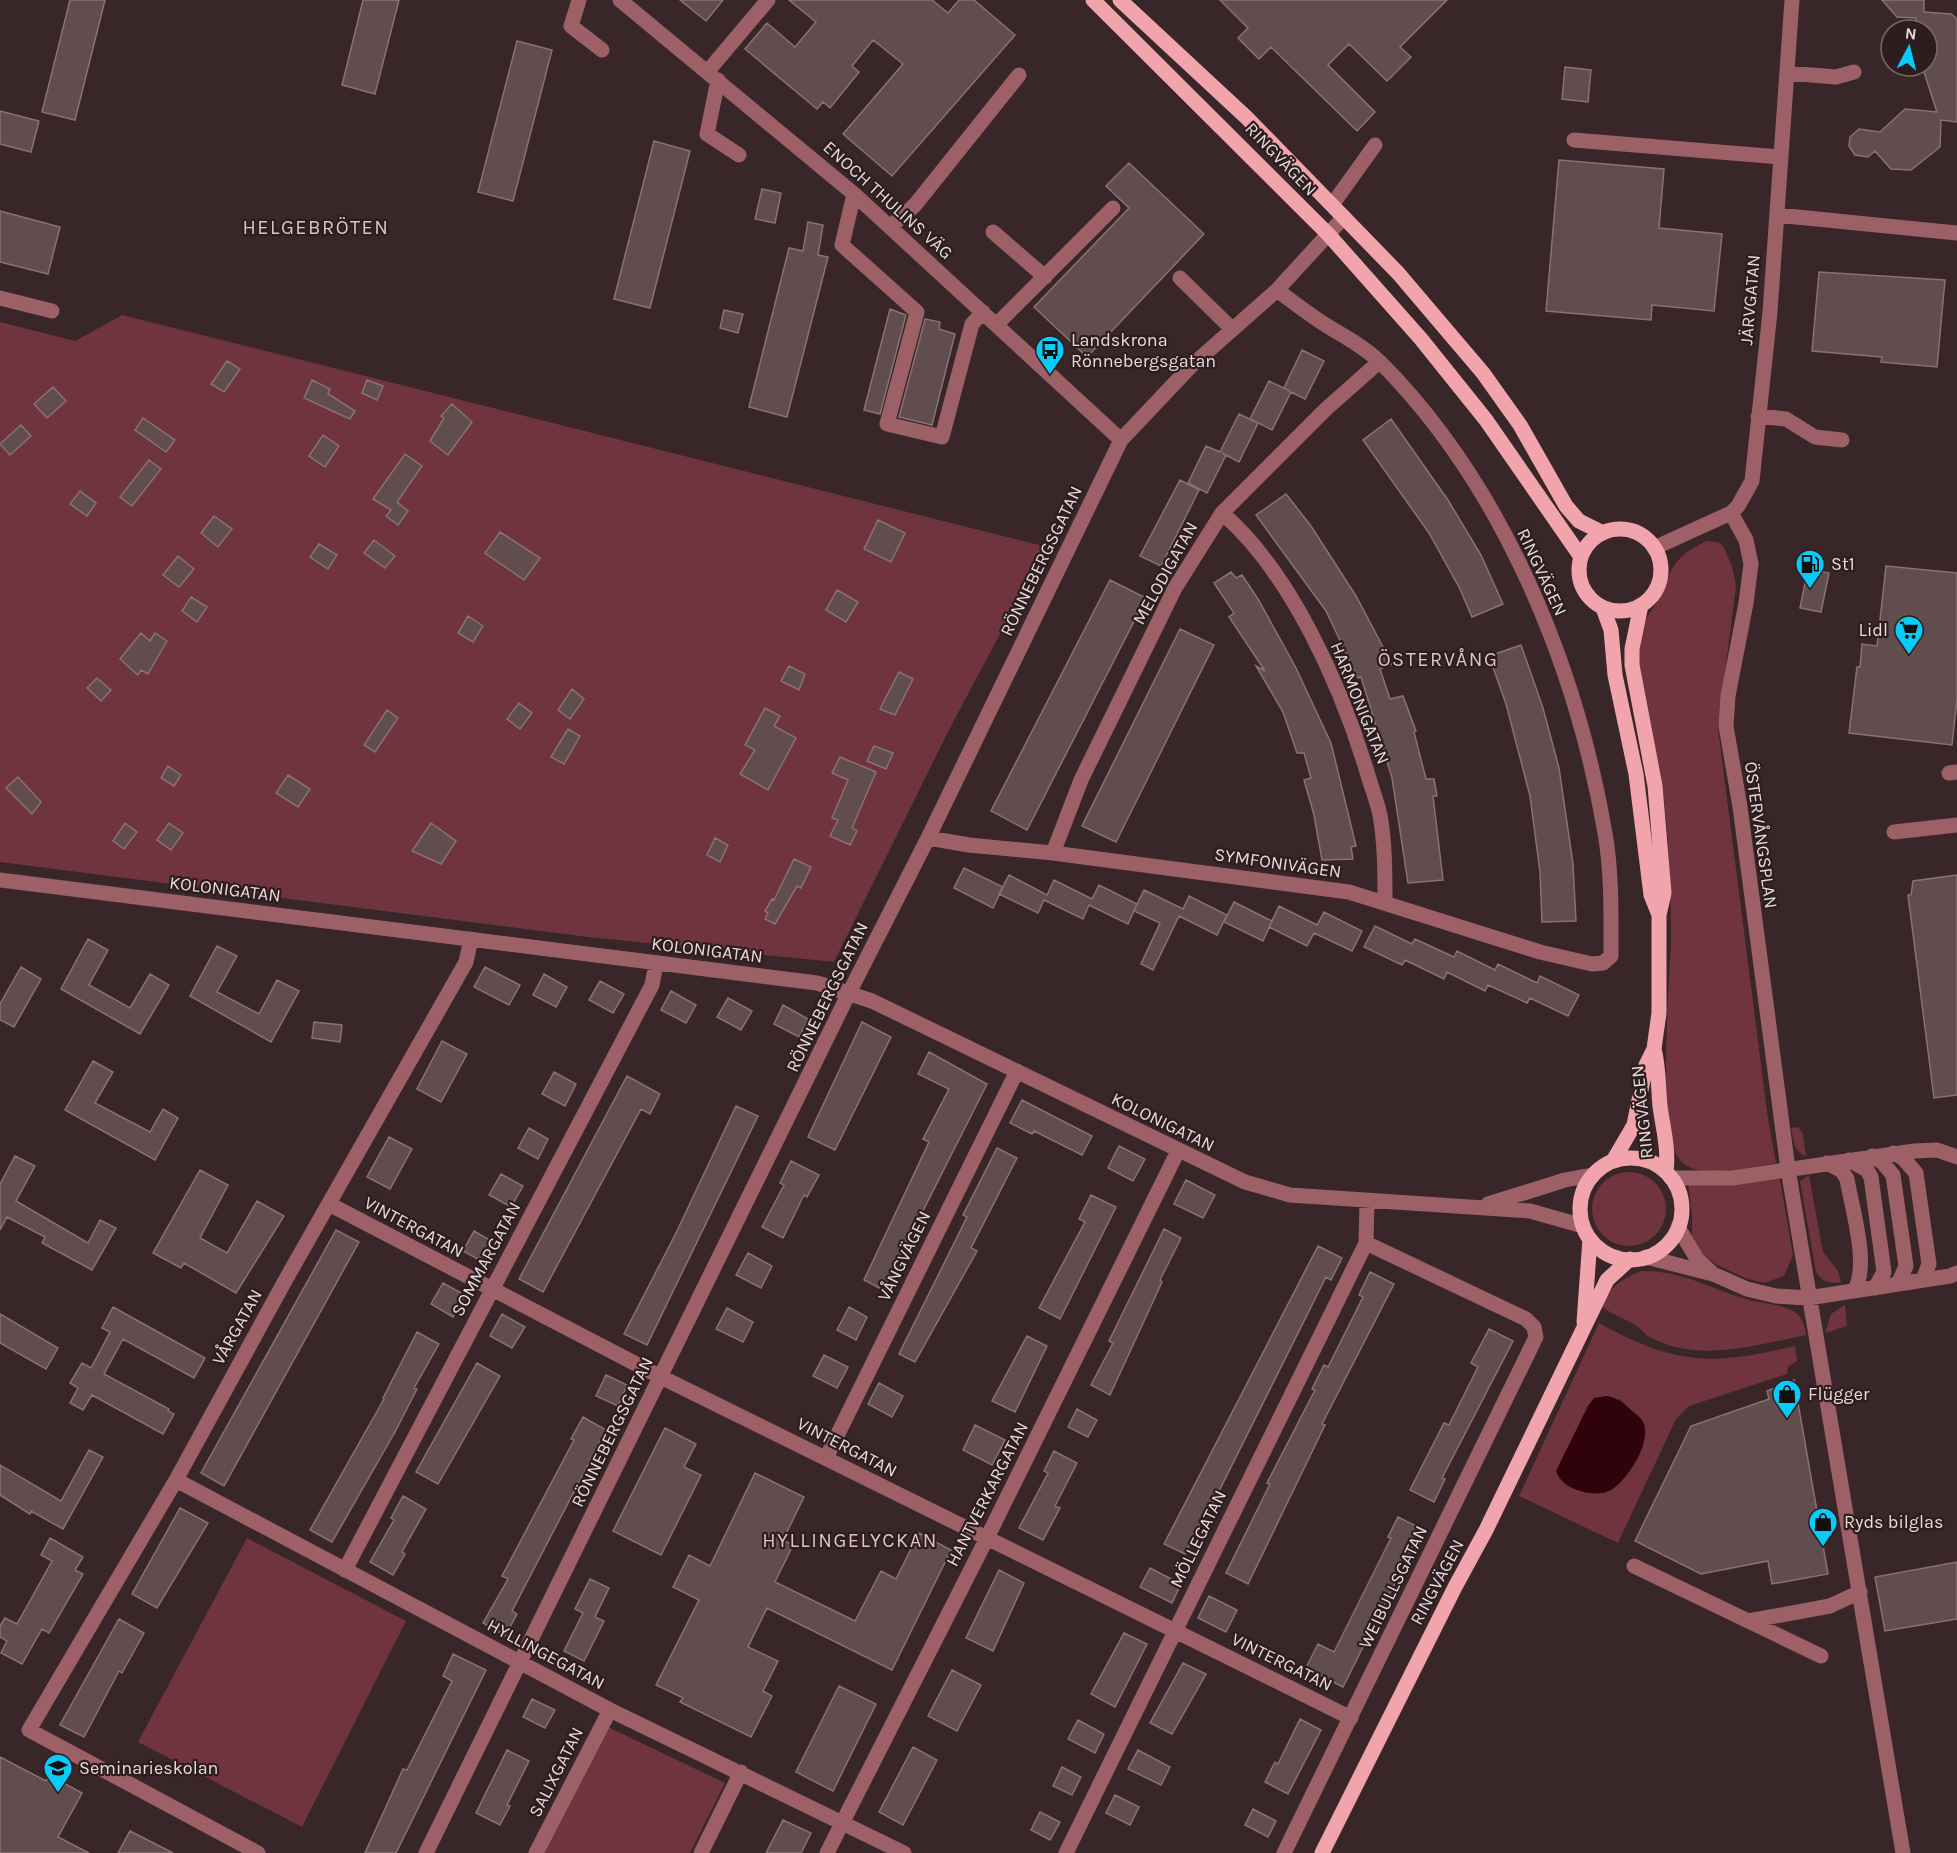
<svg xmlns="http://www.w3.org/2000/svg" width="1957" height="1853" viewBox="0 0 1957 1853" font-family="Karla,sans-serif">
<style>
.green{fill:#6f343d;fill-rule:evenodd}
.water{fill:#2f020c}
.building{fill:#614d4e;stroke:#887274;stroke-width:1.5}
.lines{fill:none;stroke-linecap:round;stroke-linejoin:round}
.minor{stroke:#9e6067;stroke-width:15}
.major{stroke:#f2a4ac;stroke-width:15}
.labels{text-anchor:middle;stroke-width:4.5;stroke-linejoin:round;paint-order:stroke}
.street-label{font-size:18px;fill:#e6dadb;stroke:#2e1d1e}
.poi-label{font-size:18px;fill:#e6dadb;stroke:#2e1d1e;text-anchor:start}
.neighbourhood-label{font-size:20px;letter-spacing:1.5px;fill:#dcc4c6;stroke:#2e1d1e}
</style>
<rect width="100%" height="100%" fill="#382628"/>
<path class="green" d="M122,315L1039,545L1043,553L950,728L834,962L588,937L0,862V322L75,341Z
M1707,541L1718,542L1723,546L1732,566L1736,586L1718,728L1768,1119L1776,1163C1752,1166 1698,1182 1680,1160C1656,1133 1670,981 1671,940C1671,889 1669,836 1662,785C1656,744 1632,686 1637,647C1641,621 1649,615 1662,594C1666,588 1667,580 1670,573C1677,557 1691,548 1707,541Z
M1799,1127L1803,1134L1806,1156L1801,1154L1795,1147L1791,1128Z
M1592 1209a37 37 0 1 1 74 0a37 37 0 1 1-74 0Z
M1779,1175L1793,1255L1784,1276L1764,1283L1748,1279L1717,1265L1699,1251L1692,1237V1215L1688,1183Z
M1809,1175L1823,1252L1838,1271L1841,1282C1829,1284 1822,1282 1816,1272L1800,1181Z
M1641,1271C1685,1270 1713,1291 1753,1301C1766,1304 1781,1304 1793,1311C1802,1316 1805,1325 1806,1335C1756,1345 1696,1364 1648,1336C1644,1334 1642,1329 1638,1327C1627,1319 1613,1315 1602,1307C1609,1286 1622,1279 1641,1271Z
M1845,1305L1847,1326L1825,1333L1831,1314Z
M1599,1323C1675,1365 1711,1366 1795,1346L1797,1361L1788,1367L1787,1374L1689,1406L1676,1419L1618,1543L1519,1496ZM1620,1399L1643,1422L1645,1431L1562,1459L1573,1440L1583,1415Z
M247,1538L406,1621L302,1827L138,1742Z
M608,1727L725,1783L690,1853H544Z"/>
<path class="water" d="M1607,1396C1618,1398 1621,1402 1630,1409C1634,1413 1641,1417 1643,1422C1653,1441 1627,1481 1611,1490C1602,1495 1590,1494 1580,1491C1568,1487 1561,1483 1556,1471L1588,1406L1594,1398Z"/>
<path class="building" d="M70,0H105L75,120L42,112Z
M363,0H399L375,94L342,85Z
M680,0H723L706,21Z
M789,0H932L948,13L959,0H974L1015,35L892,176L843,134L903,64L873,40L852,66L859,72L830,108L823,102L817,109L745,49L767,23L795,47L816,22Z
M1220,0H1447L1400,47L1411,57L1387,81L1349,44L1328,65L1375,112L1357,131L1271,47L1259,59L1238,38L1248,28Z
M1882,0H1924V12L1951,14L1957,19V122L1941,120L1940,147L1911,170L1891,169L1875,151L1868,157L1855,155L1849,146L1850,137L1859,129L1880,132L1905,109L1937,112L1922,66H1927V30H1915L1916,18L1897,17Z
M517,41L552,50L513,201L478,192Z
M1565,67L1591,70L1588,102L1562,99Z
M0,111L39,121L31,152L0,144Z
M654,141L690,151L650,308L614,299Z
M1559,160L1664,169L1659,228L1722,234L1714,311L1652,305L1651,320L1546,311Z
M1129,163L1204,234L1087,357L1034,307L1129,208L1106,186Z
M762,189L781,193L775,223L755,219Z
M0,211L60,227L48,274L0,262Z
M808,222L823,225L818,255L828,257L787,417L749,407L789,248L803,251Z
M1819,272L1945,280L1937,367L1881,362L1882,357L1812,351Z
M890,309L906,315L880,414L864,410Z
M724,310L743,314L738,333L720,328Z
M925,319L940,322L939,329L955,334L932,425L899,417Z
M1302,350L1324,361L1305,399L1291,392L1272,430L1250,419L1269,381L1290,391L1284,388Z
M227,361L240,369L224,392L211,384Z
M312,380L330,389L328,394L355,411L350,419L304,398Z
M367,380L383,386L377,400L362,393Z
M53,387L66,401L47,418L34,404Z
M452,404L472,422L448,455L430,441L444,418L441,416Z
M1239,414L1258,423L1239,462L1222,453L1226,455L1207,493L1188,483L1206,446L1220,452Z
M143,418L175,440L166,452L135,430Z
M1391,419L1448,500L1481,555L1503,604L1472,617L1460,589L1429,533L1363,440Z
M21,425L31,436L10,455L0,444Z
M323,435L339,446L325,467L309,456Z
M405,454L422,466L397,502L408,511L398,525L386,516L391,510L373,499Z
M149,460L161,469L132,506L120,497Z
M1180,480L1199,490L1161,566L1140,556Z
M80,491L96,503L87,516L70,504Z
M1286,494L1311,526L1356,596L1392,664L1380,669L1390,699L1403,696L1416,731L1414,732L1426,779H1434L1437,796H1433L1443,880L1408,883L1392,778L1361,677L1358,678L1326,611L1256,515Z
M214,516L232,529L218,547L201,533Z
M878,520L905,533L891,562L864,549Z
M500,532L540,558L524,580L485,553Z
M374,540L395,556L385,568L364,553Z
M319,544L337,555L328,569L310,557Z
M178,556L194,569L179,587L163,575Z
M1886,566L1957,573V699L1952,745L1849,733L1857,667H1860L1862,644L1877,646Z
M1808,569L1829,573L1821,612L1800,608Z
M1231,572L1236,578L1242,575L1258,599L1295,666L1331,743L1356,846L1351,847L1353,859L1322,860L1314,815L1304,780L1311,778L1304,753H1297L1283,712L1256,666L1265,671L1229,617L1234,613L1214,583Z
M1110,580L1146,598L1027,830L991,811Z
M837,590L858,602L846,622L826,610Z
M191,597L207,607L197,622L182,611Z
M468,616L483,626L473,642L458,633Z
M1180,629L1214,645L1116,842L1082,826Z
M141,633L150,641L155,633L167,641L148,674L141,670L138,675L120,659Z
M1521,645L1543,708L1559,768L1573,864L1576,921L1542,922L1540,872L1530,796L1506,704L1489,656Z
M789,666L805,674L799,690L781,681Z
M899,672L913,679L895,715L880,709Z
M97,678L111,690L101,701L87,688Z
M572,689L584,699L570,719L558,710Z
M519,703L532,713L520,729L507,719Z
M765,708L780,716L774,726L796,738L768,790L740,774L755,750L745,745Z
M387,710L398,718L375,752L364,745Z
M568,729L580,736L564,764L551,757Z
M874,746L893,753L886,769L867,761Z
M840,757L876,772L852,828L857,831L850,845L830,836L838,820L832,818L848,780L832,773Z
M168,766L181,775L174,786L161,778Z
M288,775L310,789L298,807L276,793Z
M18,777L41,802L32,814L6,788Z
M125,823L137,832L124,849L113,841Z
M169,823L183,833L171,850L157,840Z
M431,823L456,841L441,864L412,851Z
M715,838L728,845L720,862L707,855Z
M794,859L811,867L801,888L797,886L775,924L765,919L768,913L765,911L772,899L774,900Z
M964,868L1003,887L993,908L954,888Z
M1009,875L1047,895L1054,880L1092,899L1099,885L1137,904L1128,924L1089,905L1083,919L1044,900L1038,913L999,894Z
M1957,875V1095L1934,1098L1908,895H1911L1913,881Z
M1144,890L1183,909L1189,896L1227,915L1217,935L1179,916L1153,970L1141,964L1160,923L1134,911Z
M1234,902L1272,921L1263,941L1224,922Z
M1279,906L1317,925L1324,912L1362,931L1352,951L1314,933L1307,946L1269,927Z
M1375,926L1412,944L1415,939L1454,957L1457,951L1495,970L1498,964L1537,983L1540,976L1579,995L1568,1016L1530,998L1527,1003L1488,985L1485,991L1447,972L1444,979L1405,960L1402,965L1364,947Z
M88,939L108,950L89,985L130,1008L150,974L169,985L140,1034L61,989Z
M217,946L237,956L217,992L259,1014L277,980L299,991L271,1042L190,996Z
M21,967L41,979L14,1027L0,1020V1004Z
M485,967L520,985L509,1005L474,987Z
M544,974L567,987L556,1007L533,995Z
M600,981L624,994L613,1013L589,1000Z
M671,991L696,1005L686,1023L661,1010Z
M728,998L752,1011L741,1030L717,1017Z
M783,1005L808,1019L799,1037L774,1024Z
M314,1022L342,1025L340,1042L312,1038Z
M862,1022L891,1037L835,1150L808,1137Z
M442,1041L467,1054L441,1102L417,1089Z
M929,1052L987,1084L883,1290L864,1280L929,1142L923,1139L949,1089L918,1074Z
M93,1061L113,1072L95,1103L150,1132L163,1109L178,1118L155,1160L65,1110Z
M554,1072L576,1084L565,1106L542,1094Z
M627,1076L660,1094L650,1114L641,1109L543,1292L519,1279Z
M1022,1100L1092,1136L1082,1155L1034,1131L1032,1134L1010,1123Z
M736,1106L758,1116L647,1345L624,1334L676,1233Z
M529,1128L548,1139L538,1159L518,1148Z
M389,1137L412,1149L390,1189L367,1177Z
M1119,1146L1145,1159L1133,1181L1108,1168Z
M997,1148L1017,1158L971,1248L977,1251L915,1362L899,1354L967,1217L963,1215Z
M15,1156L35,1166L16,1201L88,1243L100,1220L116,1228L92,1270L42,1243L45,1237L7,1217L0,1230V1184Z
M791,1161L819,1175L807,1197L804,1195L783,1238L762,1227L784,1185L780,1183Z
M200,1170L228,1185L200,1238L227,1253L257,1201L284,1216L236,1293L184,1263L181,1268L153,1253Z
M501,1174L523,1186L511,1207L489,1195Z
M1186,1180L1215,1195L1203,1218L1174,1204Z
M1091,1195L1116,1207L1060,1319L1039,1308L1085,1222L1079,1219Z
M1164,1229L1181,1238L1160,1280L1162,1282L1110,1395L1091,1385L1113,1343L1109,1341Z
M336,1230L359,1242L224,1486L201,1473Z
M474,1231L493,1242L483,1262L463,1251Z
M1318,1246L1342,1258L1331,1280L1326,1277L1209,1511L1207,1510L1185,1554L1164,1544Z
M748,1253L772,1266L761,1288L736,1275Z
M1370,1272L1394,1284L1322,1424L1325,1425L1248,1584L1226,1573L1270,1484L1267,1483L1315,1390L1312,1389L1324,1365L1328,1367L1363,1297L1359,1295Z
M443,1283L465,1295L453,1317L431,1304Z
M113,1307L205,1358L194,1378L123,1339L104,1374L169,1409L168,1411L174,1414L163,1434L92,1395L83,1410L70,1403L78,1388L70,1383L82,1363L91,1368L110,1332L102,1328Z
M849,1307L867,1317L856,1340L837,1330Z
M727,1308L753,1322L743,1342L716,1329Z
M0,1314L58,1348L46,1369L0,1343Z
M502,1314L525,1327L512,1348L490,1336Z
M1489,1329L1513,1341L1442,1478L1445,1479L1434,1502L1410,1490L1444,1423L1449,1425L1478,1367L1471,1363Z
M417,1332L439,1344L414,1388L417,1389L395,1432L332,1542L310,1530L384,1399L383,1398Z
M1027,1336L1047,1346L1015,1412L992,1401Z
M824,1355L848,1367L837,1388L813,1376Z
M477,1363L500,1376L438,1484L416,1472Z
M606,1375L627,1385L618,1406L596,1396Z
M1794,1380L1828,1574L1772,1584L1768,1561L1701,1574L1635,1541L1691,1426L1769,1399L1767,1391Z
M879,1383L903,1396L892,1417L868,1404Z
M1077,1409L1097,1420L1088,1437L1068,1427Z
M583,1417L606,1430L512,1611L517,1614L505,1636L483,1623L508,1579L502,1576L574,1440L571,1439Z
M975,1425L1005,1440L992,1465L963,1450Z
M665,1428L696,1444L684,1467L701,1475L661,1555L613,1531Z
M89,1450L103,1457L63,1529L31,1511L30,1514L0,1495V1465L61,1501Z
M1054,1451L1077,1463L1055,1506L1060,1508L1043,1540L1019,1528L1048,1473L1044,1471Z
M755,1473L804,1497L783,1540L793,1545L775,1582L855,1621L881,1571L896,1579L919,1533L951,1550L892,1670L767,1608L748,1647L778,1661L763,1691L772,1696L751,1737L680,1702L683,1698L656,1685L699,1600L673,1587L689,1555L710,1566Z
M403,1496L426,1509L402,1552L405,1554L393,1575L370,1562L394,1520L391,1518Z
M180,1508L208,1523L157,1608L132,1594Z
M1398,1517L1422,1529L1343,1687L1306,1668L1318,1644L1334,1652L1391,1538L1388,1537Z
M50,1538L83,1557L75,1570L83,1574L49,1633L42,1629L22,1664L1,1653L7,1641L0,1637V1626L5,1618L17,1624L52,1561L41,1555Z
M1957,1562V1619L1885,1631L1875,1577Z
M1150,1568L1181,1584L1172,1603L1140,1587Z
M999,1570L1024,1583L993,1651L966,1638Z
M590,1579L609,1588L595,1617L604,1621L584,1661L564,1651L583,1613L575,1609Z
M1209,1596L1237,1610L1226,1632L1198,1618Z
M119,1619L144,1633L122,1673L119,1671L84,1737L60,1725Z
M1124,1633L1147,1644L1115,1707L1091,1694Z
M453,1654L486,1670L396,1853H365L403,1769L407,1770L452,1681L443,1676Z
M1183,1663L1206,1674L1172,1734L1150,1723Z
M952,1670L981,1685L957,1731L928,1716Z
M839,1686L876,1704L833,1791L796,1772Z
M532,1699L555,1710L545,1728L523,1717Z
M1300,1719L1321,1730L1288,1794L1265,1782L1275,1762L1278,1764Z
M1078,1720L1104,1734L1095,1753L1068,1739Z
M913,1747L937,1760L903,1825L879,1812Z
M507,1750L529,1761L507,1805L510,1806L500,1825L476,1813Z
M1138,1750L1170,1767L1161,1785L1128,1769Z
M0,1757L46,1781L49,1775L82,1793L58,1837L89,1853H0Z
M1062,1767L1081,1777L1072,1795L1053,1786Z
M1115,1795L1139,1807L1130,1825L1106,1813Z
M1253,1809L1276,1821L1268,1837L1245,1825Z
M1040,1812L1060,1822L1050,1840L1031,1830Z
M783,1820L811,1833L801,1853H766Z
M130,1831L173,1853H118Z"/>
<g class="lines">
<path class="minor" d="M579,0L571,26L602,50
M620,0L854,194L1121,440
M708,71L768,0
M1787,73L1836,77L1854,72
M718,80L707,134L739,155
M1574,140L1781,157
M854,194L842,245L917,312L887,424L942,437L972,324L983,312
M1332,205L1375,145
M1777,215L1957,233
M890,227L915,205L1019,75
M993,232L1045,277
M1180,278L1232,329
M0,298L52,311
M996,325L1113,208
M1758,416L1786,419L1815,437L1842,440
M1222,513C1291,572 1341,686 1367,772C1371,786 1377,801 1380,815C1385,844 1385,872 1385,901
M1731,513L1746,540L1751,564L1746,603L1728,696L1726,726L1740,807L1788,1169L1903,1853
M1654,548L1731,513L1738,506L1752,481L1770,312L1792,0
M1949,773L1957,772
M1894,832L1957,825
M928,838L969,845L1053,853L1349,892L1540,952L1592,964L1603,963L1611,956C1611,915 1612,873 1605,833C1576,665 1503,486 1381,363C1366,348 1347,338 1329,327C1311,316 1294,303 1277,290
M1053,853L1081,780L1175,588L1222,513L1326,409L1379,362
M0,880L817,983L872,1001L1245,1182L1290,1195L1530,1211L1583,1226
M1893,1153L1903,1158L1916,1173L1929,1264L1923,1280
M1872,1156L1882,1162L1893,1175L1906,1266L1898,1284
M1849,1160L1867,1170L1871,1177L1884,1272L1875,1288
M1827,1163L1842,1171L1847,1179C1852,1209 1870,1266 1854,1291
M1671,1178H1732L1914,1151L1937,1150L1957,1157
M329,1204L661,1377L1351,1718
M1488,1204L1565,1180L1592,1175
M1678,1227L1697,1259L1711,1272
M1646,1257L1713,1274L1747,1289L1776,1296L1808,1298L1950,1276L1957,1273
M826,1458L1017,1071
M176,1480L610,1710L904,1853
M1634,1566L1821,1656
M345,1570L652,985L656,964
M1748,1621L1830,1606L1860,1592
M258,1853L29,1730L176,1480L286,1279L466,962L471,939
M426,1853L850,991L928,838L1121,440L1190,367L1277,290L1344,217
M536,1853L610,1710
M701,1853L741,1772
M827,1853L986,1540L1178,1151
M1066,1853L1366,1243
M1284,1853L1536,1337L1534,1327L1526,1319L1366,1243L1367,1201"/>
<path class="major" d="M1093,0L1328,234L1421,339L1486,420L1581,557
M1120,0L1247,118L1398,273L1483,373L1520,425L1566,506L1579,521L1603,533
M1579 570a41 41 0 1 1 82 0a41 41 0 1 1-82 0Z
M1603,608L1611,630L1615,675L1636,774L1651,895L1659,915
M1654,1049C1659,1068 1658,1086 1660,1106C1663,1129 1669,1149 1666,1172
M1580 1209a51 51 0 1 1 102 0a51 51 0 1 1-102 0Z
M1613,1161L1634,1125L1646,1065L1654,1049L1659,1013V915L1664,893L1655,786L1632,665V649L1641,605
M1584,1322L1590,1239
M1322,1853L1455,1587L1486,1530L1607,1280L1630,1259"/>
</g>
<defs>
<g id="bus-pin" transform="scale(1.5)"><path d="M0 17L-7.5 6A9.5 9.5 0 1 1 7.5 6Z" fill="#07cbf9" stroke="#2e1d1e"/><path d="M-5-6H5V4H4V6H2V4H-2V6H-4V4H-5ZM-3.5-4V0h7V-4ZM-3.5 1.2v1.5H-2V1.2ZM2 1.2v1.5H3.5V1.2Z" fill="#111"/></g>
<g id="fuel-pin" transform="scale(1.5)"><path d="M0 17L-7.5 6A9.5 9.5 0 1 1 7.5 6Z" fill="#07cbf9" stroke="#2e1d1e"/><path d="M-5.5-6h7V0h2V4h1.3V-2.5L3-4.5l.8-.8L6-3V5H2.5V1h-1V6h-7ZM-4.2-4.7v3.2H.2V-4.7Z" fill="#111"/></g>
<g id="supermarket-pin" transform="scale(1.5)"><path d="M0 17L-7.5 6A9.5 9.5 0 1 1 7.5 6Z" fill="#07cbf9" stroke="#2e1d1e"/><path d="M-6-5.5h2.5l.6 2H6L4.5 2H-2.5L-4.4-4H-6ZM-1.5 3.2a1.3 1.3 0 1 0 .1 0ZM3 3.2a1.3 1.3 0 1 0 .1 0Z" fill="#111"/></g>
<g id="shop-pin" transform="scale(1.5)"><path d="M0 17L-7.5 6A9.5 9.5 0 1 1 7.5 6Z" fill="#07cbf9" stroke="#2e1d1e"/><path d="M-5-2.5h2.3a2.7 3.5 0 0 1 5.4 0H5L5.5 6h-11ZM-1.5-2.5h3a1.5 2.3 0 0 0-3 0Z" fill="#111"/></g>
<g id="school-pin" transform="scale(1.5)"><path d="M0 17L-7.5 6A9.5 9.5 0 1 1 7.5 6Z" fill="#07cbf9" stroke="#2e1d1e"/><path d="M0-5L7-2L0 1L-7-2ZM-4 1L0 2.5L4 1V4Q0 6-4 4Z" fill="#111"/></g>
</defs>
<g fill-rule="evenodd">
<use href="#bus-pin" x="1050" y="350"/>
<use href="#fuel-pin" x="1810" y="564"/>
<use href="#supermarket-pin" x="1909" y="630"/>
<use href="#shop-pin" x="1787" y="1394"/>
<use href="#shop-pin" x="1823" y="1522"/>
<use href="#school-pin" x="58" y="1768"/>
</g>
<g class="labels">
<g class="street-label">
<text transform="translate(1281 159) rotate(46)" y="6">RINGVÄGEN</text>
<text transform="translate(888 200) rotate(42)" y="6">ENOCH THULINS VÄG</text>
<text transform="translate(1750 300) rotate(-85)" y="6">JÄRVGATAN</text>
<text transform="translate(1041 561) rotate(-64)" y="6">RÖNNEBERGSGATAN</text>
<text transform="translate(1542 572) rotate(65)" y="6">RINGVÄGEN</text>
<text transform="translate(1165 573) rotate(-61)" y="6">MELODIGATAN</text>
<text transform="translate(1360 703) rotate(68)" y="6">HARMONIGATAN</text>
<text transform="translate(1761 835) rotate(82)" y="6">ÖSTERVÅNGSPLAN</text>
<text transform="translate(1278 863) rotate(8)" y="6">SYMFONIVÄGEN</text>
<text transform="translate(225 889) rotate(7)" y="6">KOLONIGATAN</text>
<text transform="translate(707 950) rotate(7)" y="6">KOLONIGATAN</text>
<text transform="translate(827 997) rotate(-64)" y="6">RÖNNEBERGSGATAN</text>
<text transform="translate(1642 1112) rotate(-96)" y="6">RINGVÄGEN</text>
<text transform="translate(1163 1122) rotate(26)" y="6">KOLONIGATAN</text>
<text transform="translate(414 1227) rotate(28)" y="6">VINTERGATAN</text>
<text transform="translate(904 1256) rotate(-64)" y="6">VÅNGVÄGEN</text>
<text transform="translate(486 1259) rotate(-62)" y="6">SOMMARGATAN</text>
<text transform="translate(237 1327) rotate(-61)" y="6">VÅRGATAN</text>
<text transform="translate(612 1432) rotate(-64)" y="6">RÖNNEBERGSGATAN</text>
<text transform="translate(847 1447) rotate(27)" y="6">VINTERGATAN</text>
<text transform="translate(987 1494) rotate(-63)" y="6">HANTVERKARGATAN</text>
<text transform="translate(1198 1539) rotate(-64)" y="6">MÖLLEGATAN</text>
<text transform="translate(1437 1582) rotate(-62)" y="6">RINGVÄGEN</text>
<text transform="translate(1393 1587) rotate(-64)" y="6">WEIBULLSGATAN</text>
<text transform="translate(546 1654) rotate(28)" y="6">HYLLINGEGATAN</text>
<text transform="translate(1282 1662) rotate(26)" y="6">VINTERGATAN</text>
<text transform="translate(556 1772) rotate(-63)" y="6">SALIXGATAN</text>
</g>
<g class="poi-label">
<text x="1071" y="346">Landskrona<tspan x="1071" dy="21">Rönnebergsgatan</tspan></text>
<text x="1831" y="570">St1</text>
<text x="1888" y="636" text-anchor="end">Lidl</text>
<text x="1808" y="1400">Flügger</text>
<text x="1844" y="1528">Ryds bilglas</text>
<text x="79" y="1774">Seminarieskolan</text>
</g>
<g class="neighbourhood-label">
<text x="316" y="234">HELGEBRÖTEN</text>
<text x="1438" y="666">ÖSTERVÅNG</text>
<text x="850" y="1547">HYLLINGELYCKAN</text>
</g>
</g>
<g transform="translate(1909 48) rotate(7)"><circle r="28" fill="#2e1d1e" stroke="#78696a" stroke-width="1.5"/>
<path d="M0-4.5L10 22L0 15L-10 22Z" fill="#07cbf9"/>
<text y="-9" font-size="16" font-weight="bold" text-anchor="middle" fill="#e6dadb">N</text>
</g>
</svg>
